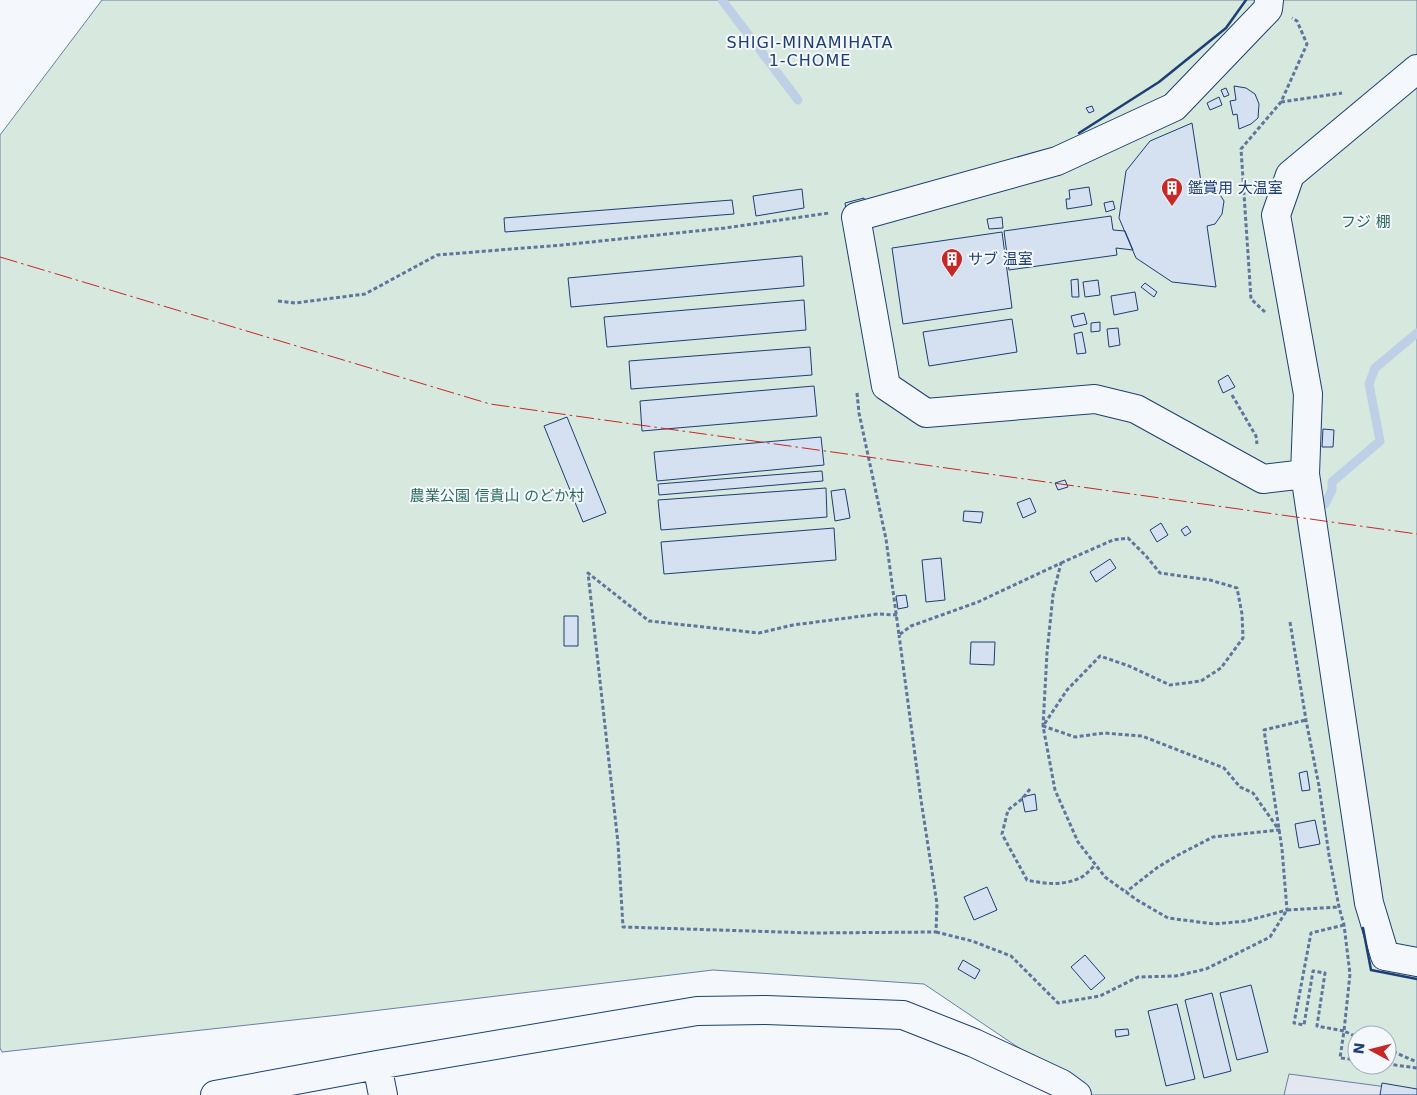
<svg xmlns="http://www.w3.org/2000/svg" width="1417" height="1095" viewBox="0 0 1417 1095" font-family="'DejaVu Sans','Noto Sans JP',sans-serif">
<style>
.green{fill:#d7e8df;stroke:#687fa3;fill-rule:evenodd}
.parking{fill:#e3e8f0;stroke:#687fa3}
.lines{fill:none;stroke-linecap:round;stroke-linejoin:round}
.stream{stroke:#bed0e5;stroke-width:9}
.building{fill:#d5e0f0;stroke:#1d3f73}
.minor-casing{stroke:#1d3f73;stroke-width:30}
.path{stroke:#5e769c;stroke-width:3;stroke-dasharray:4 2.5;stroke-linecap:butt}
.minor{stroke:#f4f7fb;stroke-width:28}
.wall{stroke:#1d3f73;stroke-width:2.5}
.power{stroke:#c62828;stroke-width:1;stroke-dasharray:18 4 2.5 4;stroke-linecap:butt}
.labels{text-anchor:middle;stroke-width:4;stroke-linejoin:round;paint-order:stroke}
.poi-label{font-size:15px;fill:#1d3f73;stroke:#f4f7fb;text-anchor:start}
.park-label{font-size:15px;fill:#2c6c60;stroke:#f4f7fb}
.neighbourhood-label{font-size:16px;letter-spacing:1px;fill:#1d3f73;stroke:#f4f7fb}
</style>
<rect width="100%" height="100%" fill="#f4f7fb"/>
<path class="green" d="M102,0H1417V1095H1089L924,984L713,970L339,1015L2,1052L0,1048V135ZM1357,1035H1387V1065H1357Z"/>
<path class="parking" d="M1289,1074L1417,1091V1095H1284Z"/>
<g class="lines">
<path class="stream" d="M722,0L798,100
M1325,504L1332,490V482L1380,441L1369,384L1375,368L1417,333"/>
</g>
<path class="building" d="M1234,86L1246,88L1255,94L1259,104L1258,118L1251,124L1239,129L1237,114L1233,115L1230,101L1236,100Z
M1226,88L1229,95L1224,97L1221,90Z
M1219,97L1222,105L1210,110L1207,103Z
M1092,106L1094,111L1089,113L1086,108Z
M1192,123L1201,182L1215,187L1224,201L1222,214L1215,224L1207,226L1216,287L1172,282L1136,258L1119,218L1126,171L1150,141Z
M1089,187L1092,205L1067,209L1066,199H1070L1069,190Z
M802,189L804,208L756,216L753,196Z
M864,198L865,205L846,210L845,203Z
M732,200L734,214L505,232L504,218Z
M1113,201L1115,209L1106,212L1104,203Z
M1111,216L1113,230L1125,231L1133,250L1116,248L1117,255L1009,270L1004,231Z
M1002,217L1003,228L989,229L987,219Z
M1002,232L1012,308L903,324L892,248Z
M802,256L804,286L571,307L568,278Z
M1078,279L1079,297H1072L1071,280Z
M1098,280L1100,295L1085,297L1083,282Z
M1145,283L1157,292L1154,297L1141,287Z
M1135,292L1138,310L1114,315L1111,296Z
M804,300L806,330L607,347L604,317Z
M1084,313L1087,324L1074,327L1071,316Z
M1012,319L1017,352L929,366L923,332Z
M1100,322V331L1091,332V323Z
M1118,328L1120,345L1109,347L1107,329Z
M1082,332L1086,353L1077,354L1074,334Z
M810,347L812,375L631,389L629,361Z
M1228,375L1235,387L1223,393L1218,381Z
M814,386L817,416L642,431L640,401Z
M567,417L606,513L583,522L544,426Z
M1323,429L1334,430L1333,447H1322Z
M821,437L824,465L657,481L654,452Z
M822,471L823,481L659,495L658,484Z
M1065,480L1068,487L1058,490L1055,483Z
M826,488L827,517L661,530L658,500Z
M845,489L850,518L835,521L831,491Z
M1030,498L1036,512L1023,518L1017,503Z
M964,511L983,512L981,523L963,521Z
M1161,523L1168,535L1157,542L1150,530Z
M1187,526L1191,532L1185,536L1181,530Z
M834,528L836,560L664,574L661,542Z
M941,558L945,600L926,602L922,560Z
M1110,559L1116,568L1096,582L1090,572Z
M906,595L908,607L898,609L896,596Z
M564,616H578V646H564Z
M971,642H995L994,665L970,664Z
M1307,771L1310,790L1302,791L1299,773Z
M1035,794L1037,810L1025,812L1022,797Z
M1315,820L1320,844L1299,848L1295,824Z
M987,887L997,910L974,920L964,897Z
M1085,955L1105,978L1091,990L1071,967Z
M963,960L980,970L975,979L958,969Z
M1251,985L1268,1052L1237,1060L1220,993Z
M1212,993L1231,1071L1204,1078L1185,1000Z
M1177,1004L1195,1079L1166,1086L1148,1011Z
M1128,1029L1129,1035L1116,1037L1115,1030Z
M1382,1083L1417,1089V1095H1380Z"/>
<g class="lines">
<g class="minor-casing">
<path id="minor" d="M1269,0L1268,9L1174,107L1057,161L856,217L886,386L926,413L1095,399L1136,409L1263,479L1305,474
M1417,69L1290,175L1276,215L1308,394L1305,474L1369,903L1385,956L1417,962
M377,1065L383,1095
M215,1095L377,1065L697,1011L766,1010L903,1015L974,1043L1062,1084L1077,1095"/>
</g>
<path class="path" d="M1281,102L1342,93
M278,301L295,303L365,294L437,255L562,245L725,228L829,213
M1265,312L1251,299L1241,149L1281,102L1307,44L1297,21L1292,18
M857,393L859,413L886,539L899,635L911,626L978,602L1061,563L1053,595L1047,653L1043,726L1055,790L1078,842L1105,877L1137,900L1168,918L1214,924L1246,921L1287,910L1282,849L1264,730L1306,720
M1232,395L1256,436L1257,444
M1061,563L1113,540L1128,538L1146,556L1160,573L1210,580L1237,588L1242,614L1243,638L1221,668L1201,681L1170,685L1129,666L1100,656L1067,690L1043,726L1075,737L1104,733L1142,736L1224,768L1240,787L1253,793L1279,830L1213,837L1180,854L1158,867L1126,892
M897,615L878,614L793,625L759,633L649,621L588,573L618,843L623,927L813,933L936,932L937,904L921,800L899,635
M1290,622L1306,720L1319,786L1329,855L1339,907L1344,925L1350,974L1344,1031L1357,1037
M1030,789L1022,799L1008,810L1002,834L1027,880C1045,884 1062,886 1080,878C1085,876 1091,869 1095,865
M1344,925L1311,933L1294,1023L1304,1025L1313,971L1325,973L1317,1026L1344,1031L1340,1058L1357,1060
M936,932L972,941L1011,956L1058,1003L1100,996L1138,977L1176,976L1206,969L1270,937L1287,910L1339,907
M1387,1049L1417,1062
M1387,1064L1417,1068"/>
<use href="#minor" class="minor"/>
<path class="wall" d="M1079,133L1159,82L1226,28L1246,0
M1363,928L1371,970L1417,979"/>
<path class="power" d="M0,257L490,404L1417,534"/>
</g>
<defs>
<g id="building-pin" transform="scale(1.125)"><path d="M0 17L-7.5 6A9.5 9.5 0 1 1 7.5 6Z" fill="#c62828" stroke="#f4f7fb"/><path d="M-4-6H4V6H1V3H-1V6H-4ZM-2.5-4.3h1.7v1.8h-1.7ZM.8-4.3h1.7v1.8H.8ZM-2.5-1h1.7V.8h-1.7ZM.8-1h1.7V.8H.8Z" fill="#fff"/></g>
</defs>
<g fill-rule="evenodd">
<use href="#building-pin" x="1172" y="188"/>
<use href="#building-pin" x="952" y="259"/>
</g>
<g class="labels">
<g class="poi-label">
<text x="1188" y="193">鑑賞用 大温室</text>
<text x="968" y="264">サブ 温室</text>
</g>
<g class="park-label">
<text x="1366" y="227">フジ 棚</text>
<text x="497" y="501">農業公園 信貴山 のどか村</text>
</g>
<g class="neighbourhood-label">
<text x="810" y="48">SHIGI-MINAMIHATA<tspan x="810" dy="18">1-CHOME</tspan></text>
</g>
</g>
<g transform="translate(1372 1050) rotate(277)"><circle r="24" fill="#f4f7fb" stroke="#9eadc5"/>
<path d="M0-4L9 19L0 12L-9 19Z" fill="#c62828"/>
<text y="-8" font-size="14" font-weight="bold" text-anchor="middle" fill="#1d3f73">N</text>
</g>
</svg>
